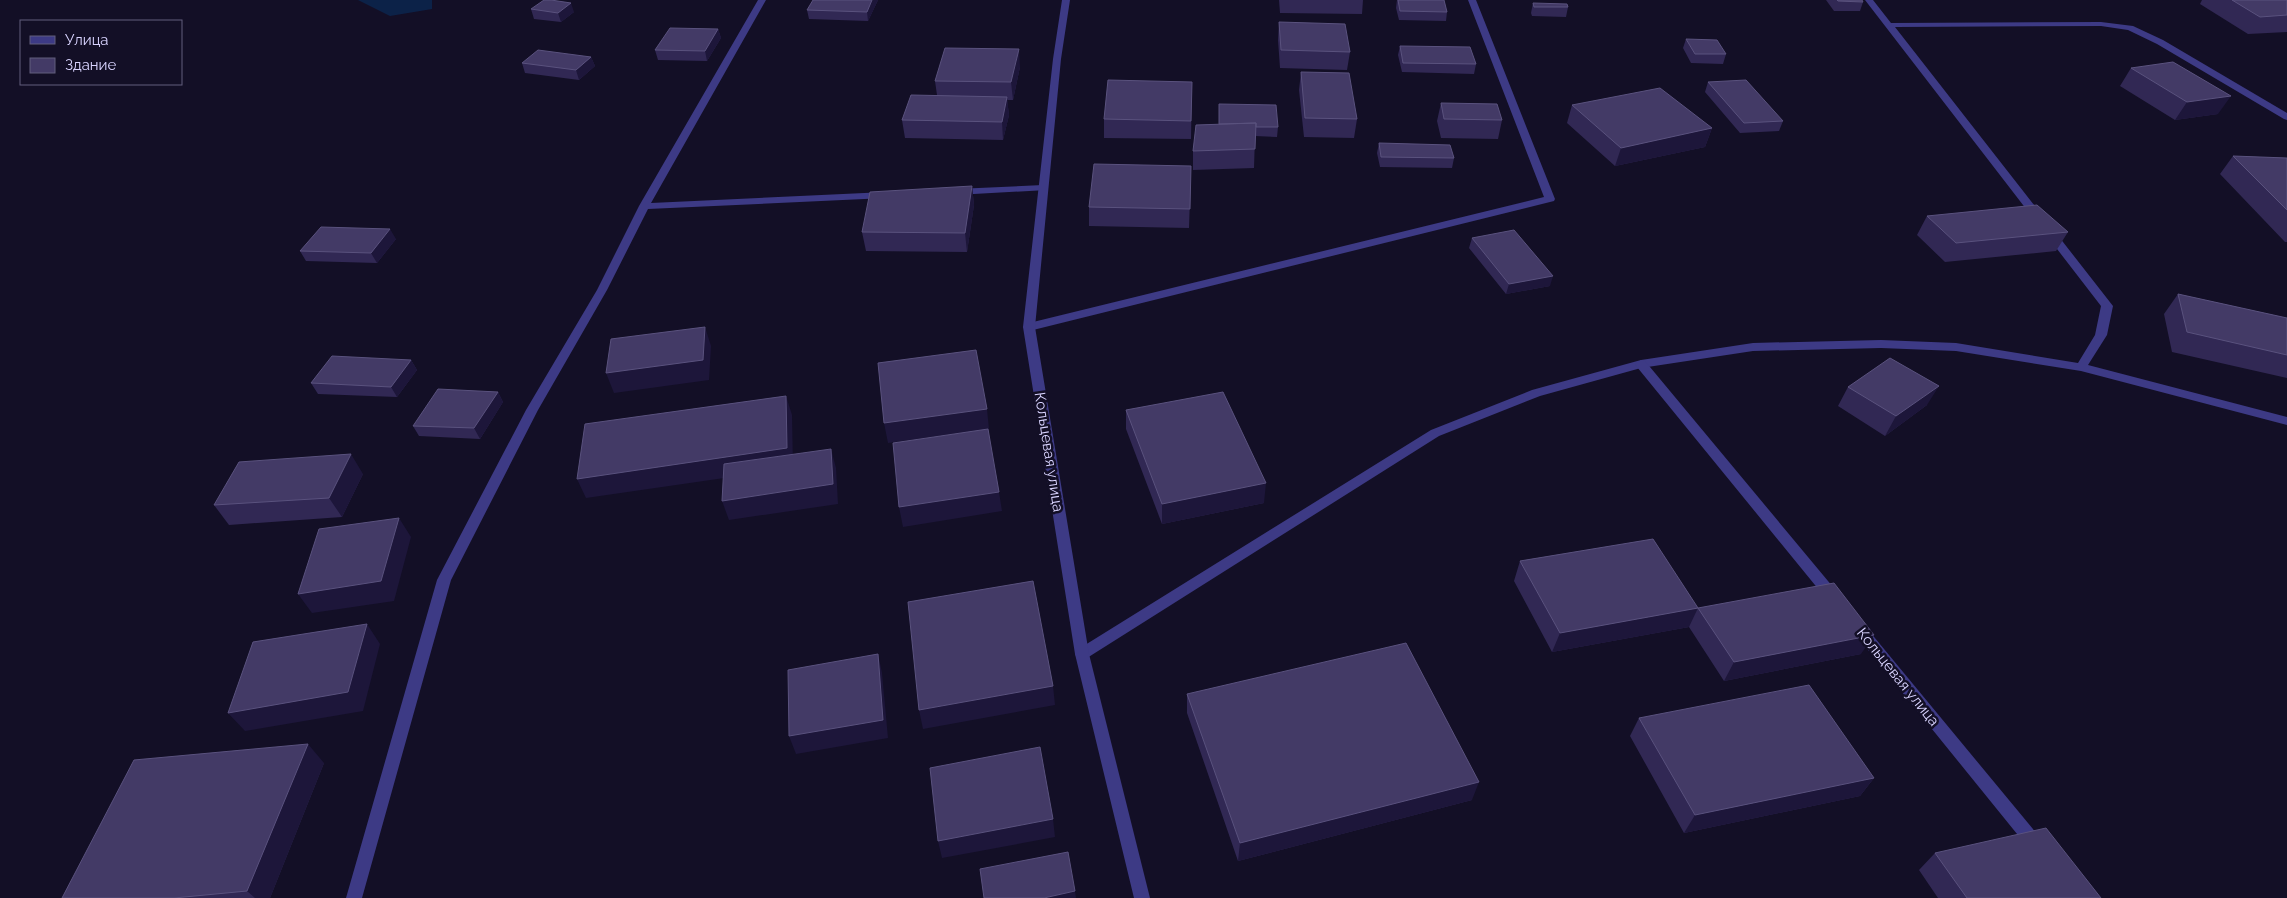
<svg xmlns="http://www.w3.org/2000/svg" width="2287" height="898" viewBox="0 0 2287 898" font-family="Raleway,sans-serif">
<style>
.water{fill:#0c2248}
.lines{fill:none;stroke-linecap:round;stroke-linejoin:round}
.lane{fill:#3d3a85;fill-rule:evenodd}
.street{fill:#3d3a85;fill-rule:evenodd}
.wall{fill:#312854}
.shaded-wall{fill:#1d163a}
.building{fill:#433a66;stroke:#5a527e}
.labels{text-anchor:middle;stroke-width:5;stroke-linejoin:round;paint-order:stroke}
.street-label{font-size:15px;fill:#d9d4ff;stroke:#130f26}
</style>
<rect width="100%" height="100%" fill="#130f26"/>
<path class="water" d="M358,0H432V9L390,16Z"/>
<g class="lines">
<path class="lane" d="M758,0H766L651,203L886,192L891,195L886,198L648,209L607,290L538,410L451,580L362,898H346L437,580L526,410L597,290L639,206Z
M1468,0H1476L1555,199L1554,201L1029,331L1025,330L1023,327L1025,324L1029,323L1544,197Z
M1865,0H1873L1891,23L2101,22L2133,26L2163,40L2287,113V120L2284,119L2157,44L2128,30L2101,26L1895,27L2113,306L2107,335L2088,365L2287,417V425L2081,371L1956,351L1881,348L1753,351L1641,368L1540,396L1439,436L1087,658L1082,660L1077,658L1075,654L1077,650L1431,430L1532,390L1641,360L1753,343L1881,340L1956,343L2078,363L2095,335L2101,306Z
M1043,185L1047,186V190L956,195L951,192L956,189Z"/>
<path class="street" d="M1062,0H1070L1061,59L1035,327L1089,654L1150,898H1134L1075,654L1023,327L1053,59Z
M1641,360L1645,361L1838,593L1840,597L1838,601L1833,603L1828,601L1637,367L1635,364Z
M1860,624L1865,626L2042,840L2044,845L2042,850L2036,853L2030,850L1855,634L1853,630L1855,626Z"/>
</g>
<path class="wall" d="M878,0L868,21L809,19L807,10Z
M1279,0H1363L1362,14L1280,13Z
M1397,0H1444L1447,12L1446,21L1399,20L1396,8Z
M1826,0H1862L1863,2L1860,11H1834Z
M2202,0H2287V32L2248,34L2200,4Z
M1533,3L1568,7L1566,17L1532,16L1531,13Z
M531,9L574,12L561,22L534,19Z
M1279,22L1350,52L1347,70L1280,68L1278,40Z
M718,29L721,38L707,61L658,60L655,50Z
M1686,39L1726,54L1723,64L1691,63L1683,48Z
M1400,46L1476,64L1474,74L1402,72L1398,55Z
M591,57L595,66L579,80L525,73L522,63Z
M1020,67L1013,100H1007L1009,115L1003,140L905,138L902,120L937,95L935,81Z
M2131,68L2218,114L2175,120L2120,86Z
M1301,72L1357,119L1354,138L1304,137L1299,90Z
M1192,82L1191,139L1104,138V119Z
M1708,82L1783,121L1779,131L1740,133L1705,92Z
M1441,103L1502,120L1498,139L1441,138L1437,121Z
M1219,104L1278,127L1277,137L1255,136L1254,168L1193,170V151L1219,124Z
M1572,105L1712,128L1705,147L1615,166L1567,123Z
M1379,143L1454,158L1452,168L1380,167L1377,153Z
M2233,156L2287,158V242H2285L2220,174Z
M1191,166L1189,228L1089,226V207Z
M972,186L974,205L967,252L866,251L862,232Z
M1927,216L2068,232L2056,251L1945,262L1917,235Z
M1472,238L1550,286L1506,294L1469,248Z
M396,239L377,263L306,261L300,251Z
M2178,294L2287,318V378L2172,352L2164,314Z
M411,360L417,370L397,397L318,394L311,383Z
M1848,387L1927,405L1885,436L1838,406Z
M498,392L503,402L480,439L419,436L413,426Z
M1126,410L1264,503L1162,524L1126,429Z
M363,474L342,517L229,525L214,505Z
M1520,561L1698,608L1861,654L1724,681L1689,627L1552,652L1514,581Z
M1187,694L1472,800L1238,861L1187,713Z
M1639,718L1874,778L1860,796L1684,833L1630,736Z
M324,763L270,898H62Z
M1935,853L2101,898H1938L1919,870Z"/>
<path class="shaded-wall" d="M872,0H878L868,21L867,12Z
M571,3L574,12L561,22L558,13Z
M718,29L721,38L707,61L705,51Z
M1019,49L1020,67L1013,100L1011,82Z
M591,57L595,66L579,80L576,70Z
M2231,96L2218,114L2175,120L2187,102Z
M1007,97L1009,115L1003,140L1002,122Z
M1712,128L1705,147L1615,166L1621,148Z
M972,186L974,205L967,252L965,233Z
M390,229L396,239L377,263L371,253Z
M1553,276L1550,286L1506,294L1509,284Z
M705,327L711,346L709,380L614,393L606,373Z
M411,360L417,370L397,397L391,387Z
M1939,386L1927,405L1885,436L1896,416Z
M498,392L503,402L480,439L474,428Z
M786,396L792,415L793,468L586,498L577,479Z
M987,409L989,429L888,443L884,423Z
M831,449L836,468L838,504L729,520L722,501Z
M351,454L363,474L342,517L329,498Z
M1266,483L1264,503L1162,524V504Z
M999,492L1002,511L903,527L899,507Z
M399,518L411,537L394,601L312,613L298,594Z
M1698,608L1689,627L1552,652L1560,633Z
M367,624L380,644L363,711L245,731L228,713Z
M1874,635L1861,654L1724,681L1734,662Z
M878,654L882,673L888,738L796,754L789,736Z
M1053,686L1055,705L923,729L919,710Z
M308,744L324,763L270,898H255L247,891Z
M1874,778L1860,796L1684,833L1695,815Z
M1479,782L1472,800L1238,861L1240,843Z
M1053,819L1055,837L942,858L938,841Z
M1075,891L1076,898H1044Z"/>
<path class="building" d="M544,0H551L571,3L558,13L531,9Z
M813,0H872L867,12L807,10Z
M1398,0H1444L1447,12L1400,11Z
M1837,0H1862L1863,2L1838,1Z
M2232,0H2287V15L2260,17Z
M1533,3L1567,4L1568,7H1534Z
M1279,22L1345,24L1350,52L1281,50Z
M670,28L718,29L705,51L655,50Z
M1686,39L1717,40L1726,54H1695Z
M1400,46L1470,47L1476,64L1403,63Z
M945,48L1019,49L1011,82L935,81Z
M538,50L591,57L576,70L522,63Z
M2173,62L2231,96L2187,102L2131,68Z
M1301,72L1349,73L1357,119L1305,118Z
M1108,80L1192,82L1191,121L1104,119Z
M1746,80L1783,121L1744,123L1708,82Z
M1660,88L1712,128L1621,148L1572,105Z
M911,95L1007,97L1002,122L902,120Z
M1441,103L1497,104L1502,120L1444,119Z
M1219,104L1276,105L1278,127H1256V123L1219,124Z
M1256,123L1255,149L1193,151L1196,125Z
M1379,143L1450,145L1454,158L1381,157Z
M2233,156L2287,158V210Z
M1094,164L1191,166L1190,209L1089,207Z
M972,186L965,233L862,232L870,192Z
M2037,205L2068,232L1956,243L1927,216Z
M321,227L390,229L371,253L300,251Z
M1514,230L1553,276L1509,284L1472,238Z
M2178,294L2287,318V355L2187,332Z
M705,327L703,360L606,373L611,339Z
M976,350L987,409L884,423L878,363Z
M332,356L411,360L391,387L311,383Z
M1890,358L1939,386L1896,416L1848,387Z
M438,389L498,392L474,428L413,426Z
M1223,392L1266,483L1162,504L1126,410Z
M786,396L787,448L577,479L585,424Z
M988,429L999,492L899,507L893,443Z
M831,449L833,484L722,501L724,464Z
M351,454L329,498L214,505L239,462Z
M399,518L381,581L298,594L319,529Z
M1653,539L1698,608L1834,583L1874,635L1734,662L1698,608L1560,633L1520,561Z
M1033,581L1053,686L919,710L908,602Z
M367,624L348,692L228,713L253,642Z
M1406,643L1479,782L1240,843L1187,694Z
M878,654L883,720L789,736L788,670Z
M1809,685L1874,778L1695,815L1639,718Z
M308,744L247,891L174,898H62L134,760Z
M1040,747L1053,819L938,841L930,768Z
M2046,828L2101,898H1967L1935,853Z
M1068,852L1075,891L1044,898H984L980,869Z"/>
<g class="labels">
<g class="street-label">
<text transform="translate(1049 452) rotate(81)" y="5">Кольцевая улица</text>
<text transform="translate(1898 677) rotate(51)" y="5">Кольцевая улица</text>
</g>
</g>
<rect x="20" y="20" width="162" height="65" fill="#130f26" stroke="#625e7d"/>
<rect x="30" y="36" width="25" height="8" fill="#3d3a85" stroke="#625e7d"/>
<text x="65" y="45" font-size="15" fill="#d9d4ff">Улица</text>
<rect x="30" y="58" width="25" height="15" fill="#433a66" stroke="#625e7d"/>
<text x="65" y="70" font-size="15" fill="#d9d4ff">Здание</text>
</svg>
